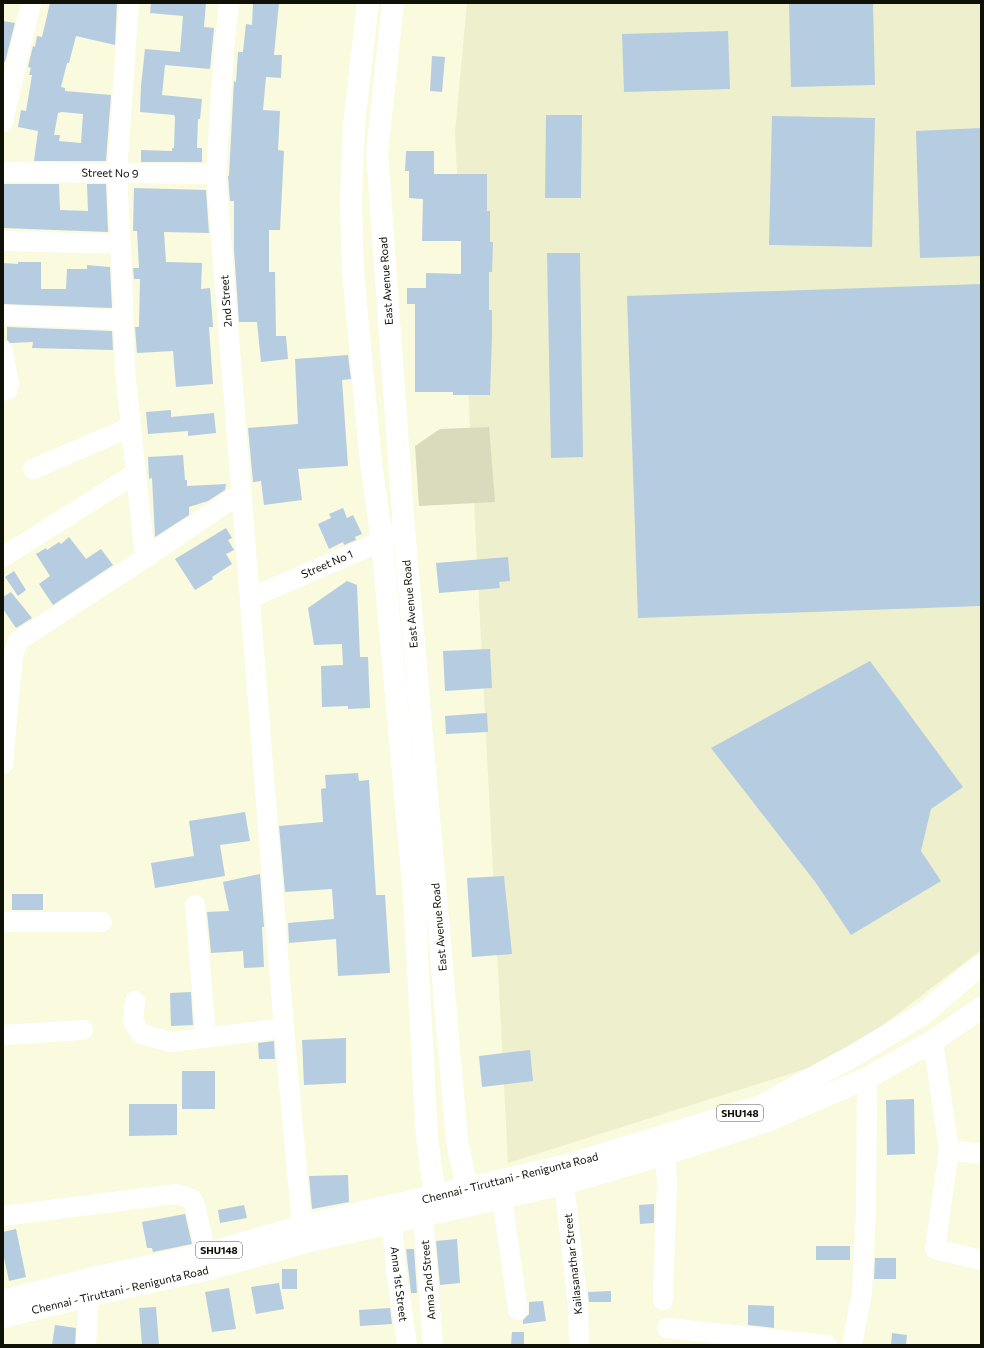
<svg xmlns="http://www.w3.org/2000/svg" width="984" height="1348" viewBox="0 0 984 1348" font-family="Commissioner,sans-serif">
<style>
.built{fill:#eeefcc}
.green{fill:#dadbbd}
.building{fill:#b6cce0;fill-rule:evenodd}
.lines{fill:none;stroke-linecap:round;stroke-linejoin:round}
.minor{stroke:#fff;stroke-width:20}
.major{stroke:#fff;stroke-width:22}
.labels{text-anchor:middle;stroke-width:4;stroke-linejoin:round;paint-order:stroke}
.shield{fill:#fff;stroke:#575851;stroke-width:1}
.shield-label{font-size:10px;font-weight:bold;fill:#0f1006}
.street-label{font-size:11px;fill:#0f1006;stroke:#fff}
</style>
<rect width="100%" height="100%" fill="#f9fade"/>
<path class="built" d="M467,3H981V950L840,1058L508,1163L455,133Z"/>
<path class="green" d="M489,427L495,502L419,506L415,446L440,429Z"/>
<path class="building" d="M50,3H117L115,45L76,36L69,63H67L61,87L65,88V91L111,95L106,161H34L38,131L18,127L21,110L26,111L32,75H29L31,68L28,67L33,46L35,47L37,36L42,37ZM62,112L83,114L81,143L59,141L60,135H54L58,113Z
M151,3H206L204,27L214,28L210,69L165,65L162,95L202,99L200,119H198L197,148H202V162H141V150L172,151V148H174L175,117L174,115L140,112L141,86L145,49L180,52L183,16L150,13Z
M253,3H279L274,55H282L281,78L266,77L263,110L280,111L278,150L284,151L280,230H269V272H275L276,336H286L288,359L261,362L257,322H239L234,250V201H230L228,176H229L234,81L236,82L238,52H243L246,24L252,25Z
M829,3H873L875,85L791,87L789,4Z
M3,21L15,23L5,62L3,61Z
M728,31L730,89L624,92L622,34Z
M432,56L445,57L442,92L430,91Z
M546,115H582L581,198H545Z
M772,116L875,118L872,247L769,245Z
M981,128V256L920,258L916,131Z
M406,151H434V174H487V211H490V242H493L492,272H489V310H492V336L490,395H453V392H415V304H407V288H426V273L461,274V241H422L423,199L409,198V171H405Z
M3,184H59L60,210L88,211L87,184H106L108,232L3,228Z
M134,188L206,190L209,233L164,232L166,262L202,263L201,289L210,288L213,327H209L213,384L176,387L173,351L137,353L135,327H139L140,279H134L133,268H139L137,231H133Z
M547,253H580L583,457L551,458Z
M18,262H41V289H66L67,269H87V265L110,267L112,308L3,304V263L18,264Z
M981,284V606L638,618L627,296Z
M7,327L112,331L113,350L32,348L33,342L10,343L7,340Z
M348,355L351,379L342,380L348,466L298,469L302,500L264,505L261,481L253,482L248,428L298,424L295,359Z
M171,410V417L214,413L216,433L188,436V431L148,434L146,412Z
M183,455L185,480H187V486L226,484L225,490L208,501L189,507V515L155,537L152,478L149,479L148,457Z
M343,508L347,518L353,515L362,534L355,537L356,540L344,545L343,542L329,549L318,524L331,518L329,514Z
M226,528L232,538L228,540L234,550L226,554L232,564L212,577L213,579L195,590L175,559Z
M69,537L86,559L101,549L113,565L53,605L39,584L50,576L36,554L46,548L47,550L59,542L61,544Z
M508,557L510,581L499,582L500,588L439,593L436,563Z
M14,571L26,590L18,596L5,577Z
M347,581L357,585L360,657H368L370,708L348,709V706L322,707L321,666L343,665L342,644L314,645L308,608Z
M11,592L32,618L16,628L3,609V597Z
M490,649L492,688L445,691L443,651Z
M870,661L963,787L931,809L921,851L941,881L851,935L816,883L711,748Z
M487,713L488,732L446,734L445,716Z
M358,773L359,781L369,780L376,895H385L390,973L338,976L336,939L289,943L288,923L334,919L332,889L285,892L279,826L323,822L321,789L326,788L325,775Z
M245,812L250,841L220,845L225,876L155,888L151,863L194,856L189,821Z
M260,874L264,927H262L264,967L244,968L243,951L211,953L207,912L229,911L223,882Z
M504,876L512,954L472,957L467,878Z
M12,894H43V910H12Z
M191,992L193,1025L171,1026L170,993Z
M346,1038V1083L304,1085L302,1040Z
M274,1041L275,1059H259L258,1043Z
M530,1050L533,1081L482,1087L479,1056Z
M182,1071H215V1109H182Z
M914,1099L915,1154L887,1155L886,1100Z
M129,1104H177V1135L129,1136Z
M348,1175L349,1202L312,1209L309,1176Z
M654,1204V1223L640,1224L639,1205Z
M244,1205L247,1218L220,1223L218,1210Z
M185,1214L192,1244L153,1252L152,1248H147L142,1222Z
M16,1229L26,1277L9,1281L3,1253V1232Z
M457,1239L460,1283L440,1285L436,1241Z
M816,1246H850V1260H816Z
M406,1249H414L417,1293H411Z
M875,1258H896V1279H874Z
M282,1269H297V1289H282Z
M279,1283L284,1309L256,1314L251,1287Z
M229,1288L236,1329L212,1332L205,1292Z
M611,1291V1302H589L588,1292Z
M543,1301L546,1321L523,1324V1320L529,1314V1302Z
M748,1305L774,1306V1328L748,1325Z
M156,1307L159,1345H142L139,1308Z
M390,1308L392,1324L360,1326L359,1310Z
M55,1325L76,1328L75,1345H52Z
M512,1332H524V1345H511Z
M892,1333L907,1335L906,1345H891Z"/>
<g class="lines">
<path class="minor" d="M129,3L117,173L122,273L125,371L145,558L241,493
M229,3L224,50L216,174L284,1028L302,1226
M3,122L31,3
M3,172L216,174
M3,241L120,244
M3,315L123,320
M3,351L9,384L8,389L3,391
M33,469L131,427
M3,557L136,473
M250,598L382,541L404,528
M3,764L13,655L18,641L145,558
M195,905L206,1037
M3,922H102
M135,1001L133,1021L141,1034L171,1042L284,1028
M3,1035L83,1030
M933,1041L949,1150L935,1249L981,1260
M949,1150L981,1154
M564,1184L578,1305L579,1345
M502,1198L518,1310
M423,1215L433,1345
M3,1216L176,1194L192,1199L195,1205L206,1254
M392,1222L396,1271L407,1345
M663,1300L667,1182L665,1154
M667,1328L827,1345
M86,1345L89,1296L86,1282
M852,1345L862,1293L866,1212L867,1078"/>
<path class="major" d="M368,3L354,124L351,199L353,272L371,463L382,541L414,894L427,1138L437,1212
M393,3L377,153L404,528L457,1140L470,1204
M3,1301L102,1276L206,1254L302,1226L568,1165L761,1106L853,1056L923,1014L966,977L981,966
M3,1317L105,1292L210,1269L306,1242L564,1184L665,1154L767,1121L867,1078L933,1041L981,1008"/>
</g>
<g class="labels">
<g class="shield">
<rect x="717" y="1105" width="46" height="16" rx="3"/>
<rect x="196" y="1242" width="46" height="16" rx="3"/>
</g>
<g class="shield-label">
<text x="740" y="1117">SHU148</text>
<text x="219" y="1254">SHU148</text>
</g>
<g class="street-label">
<text transform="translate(110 173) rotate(1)" y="4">Street No 9</text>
<text transform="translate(386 281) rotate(-94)" y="4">East Avenue Road</text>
<text transform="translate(226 301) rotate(-94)" y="4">2nd Street</text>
<text transform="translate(327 564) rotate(-23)" y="4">Street No 1</text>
<text transform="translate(410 604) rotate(-95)" y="4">East Avenue Road</text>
<text transform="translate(439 927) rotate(-95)" y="4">East Avenue Road</text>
<text transform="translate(510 1178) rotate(-14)" y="4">Chennai - Tiruttani - Renigunta Road</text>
<text transform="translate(573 1264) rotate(-96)" y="4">Kailasanathar Street</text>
<text transform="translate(428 1280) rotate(-95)" y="4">Anna 2nd Street</text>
<text transform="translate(399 1284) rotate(83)" y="4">Anna 1st Street</text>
<text transform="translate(120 1290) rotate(-13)" y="4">Chennai - Tiruttani - Renigunta Road</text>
</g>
</g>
<rect width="984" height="1348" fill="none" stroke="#0f1006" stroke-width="8"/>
</svg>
